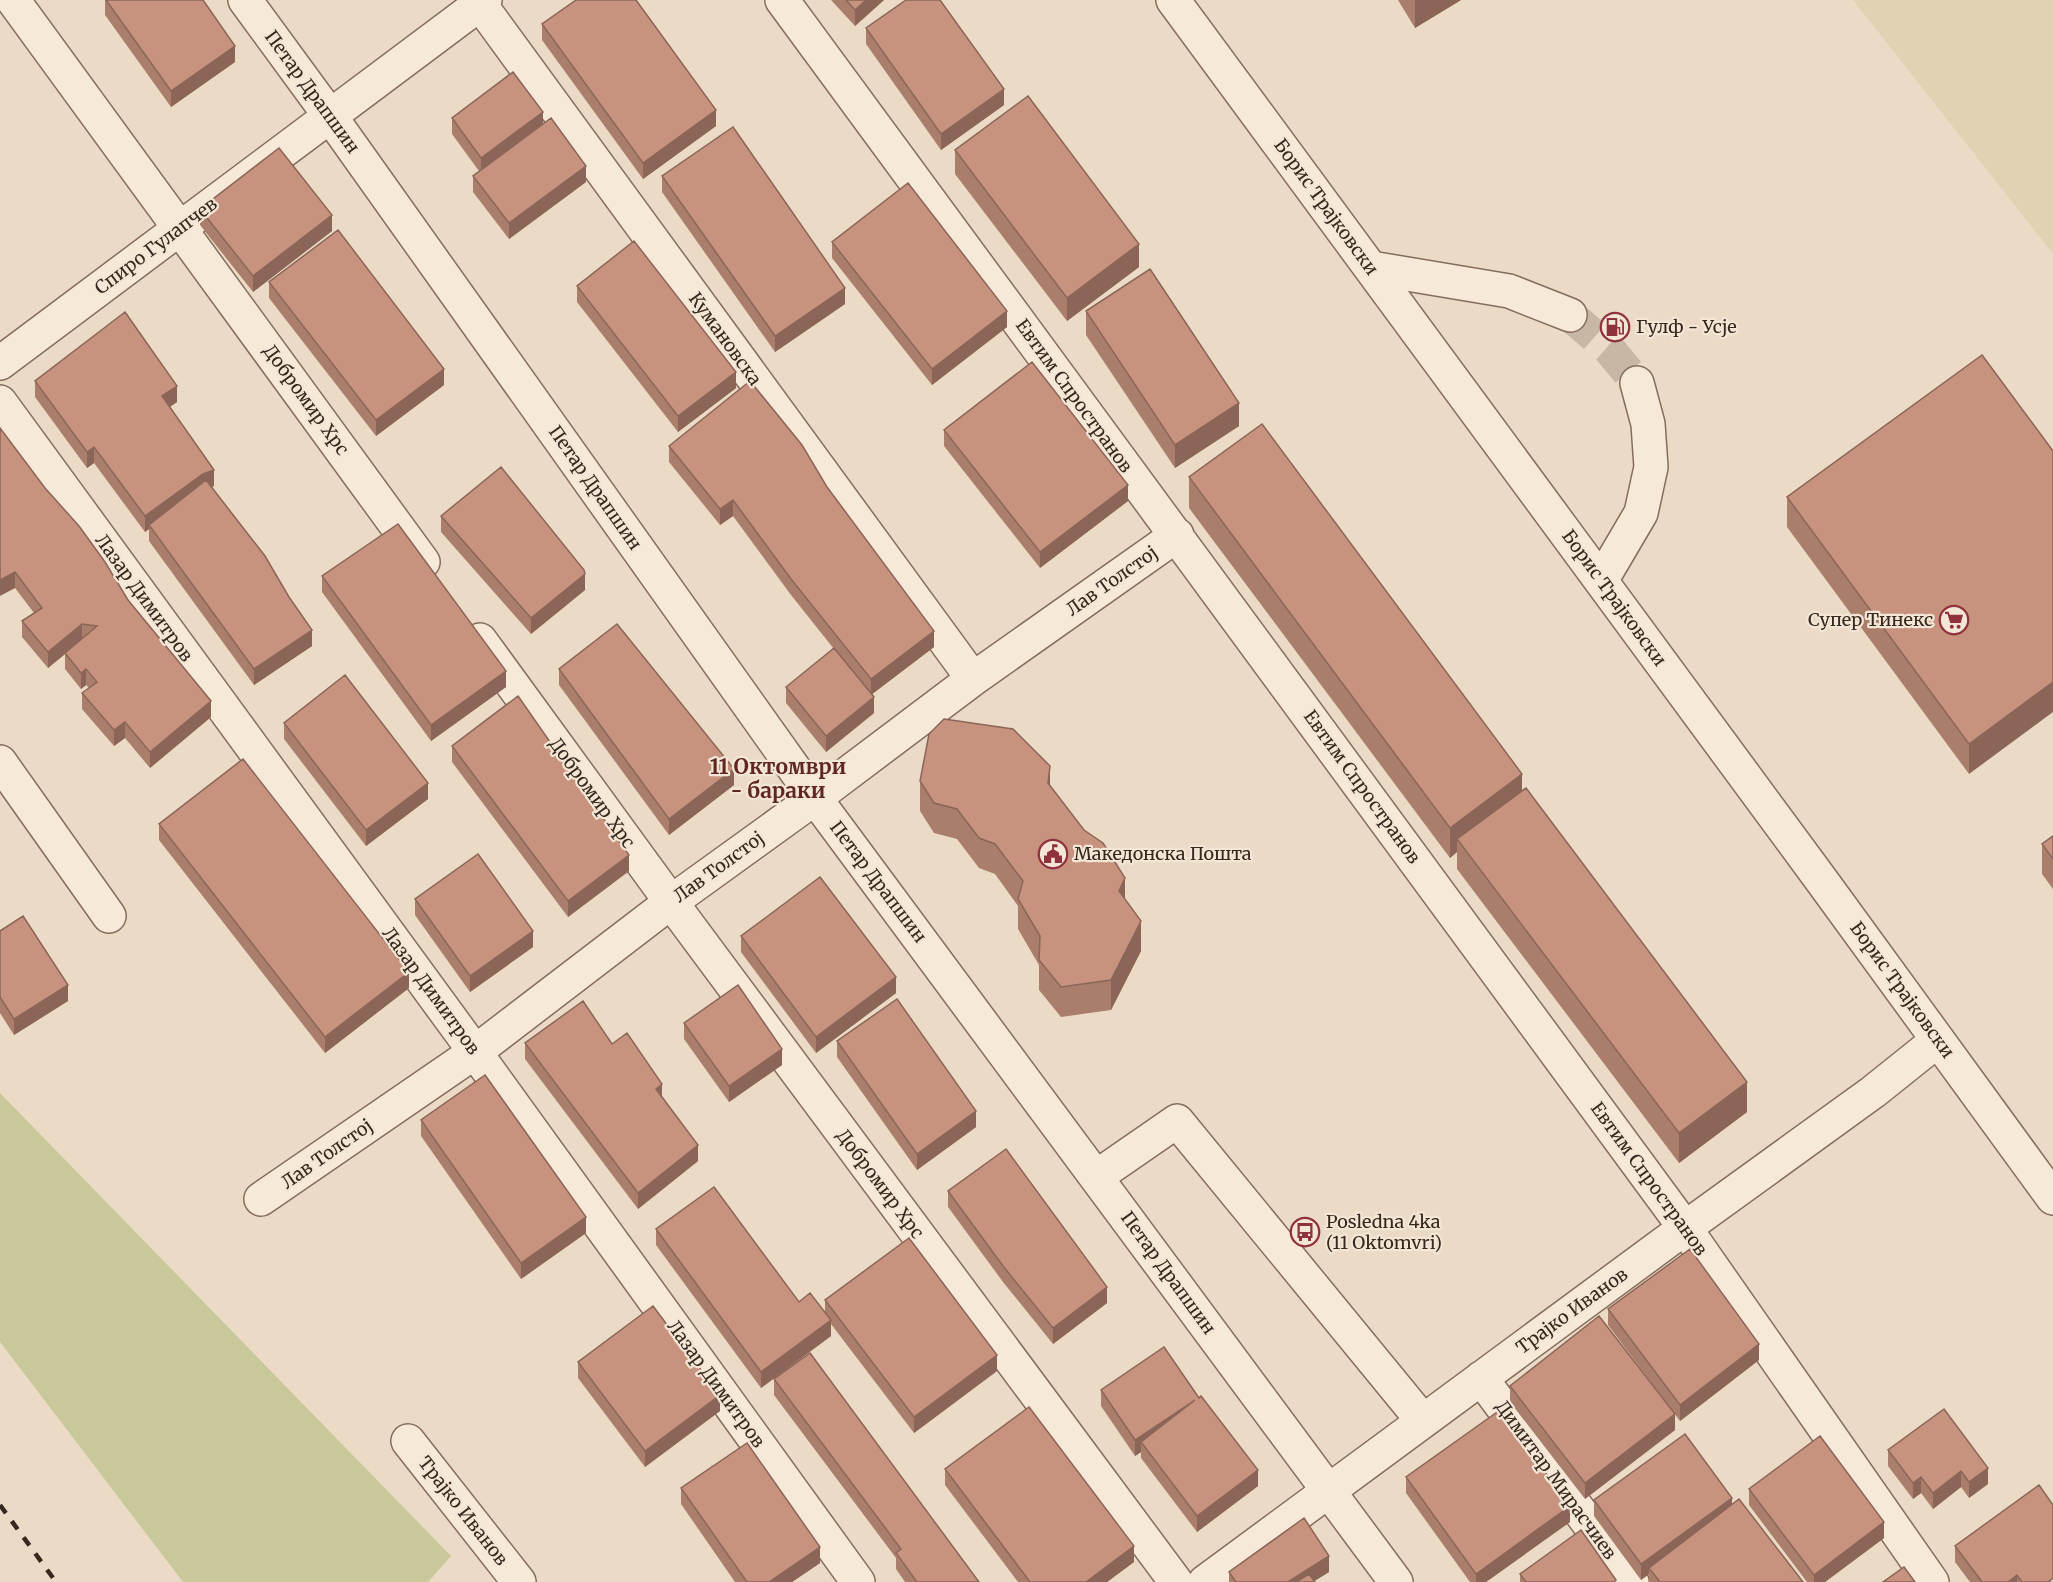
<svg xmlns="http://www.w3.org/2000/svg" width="2053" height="1582" viewBox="0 0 2053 1582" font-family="Merriweather,serif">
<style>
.farmland{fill:#e0d3b3}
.green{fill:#c9c89a}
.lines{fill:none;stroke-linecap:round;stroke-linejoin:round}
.minor-tunnel{stroke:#c7b7a5;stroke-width:33;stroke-dasharray:33 16;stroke-linecap:butt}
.minor-casing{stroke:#856d5d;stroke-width:36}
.minor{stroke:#f7e9d8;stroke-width:33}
.rail{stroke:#36271f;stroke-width:4.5;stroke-dasharray:10 10;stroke-linecap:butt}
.wall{fill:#ab7e6c}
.shaded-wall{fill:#8b6658}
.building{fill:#c7927e;stroke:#8b6658;stroke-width:1.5}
.labels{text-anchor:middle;stroke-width:4.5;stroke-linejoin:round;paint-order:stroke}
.street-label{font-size:18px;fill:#36271f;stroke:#f3e6d5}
.poi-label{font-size:18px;fill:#36271f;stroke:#f3e6d5;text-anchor:start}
.quarter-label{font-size:21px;font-weight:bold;fill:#602622;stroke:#f3e6d5}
</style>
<rect width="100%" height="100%" fill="#ebdbc6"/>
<path class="farmland" d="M1853,0H2053V254Z"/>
<path class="green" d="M0,1093L451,1556L428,1582H183L0,1342Z"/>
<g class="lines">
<path class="minor-tunnel" d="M1570,315L1609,349L1637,383"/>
<g class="minor-casing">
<path id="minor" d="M13,0L423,562
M245,0L330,116L815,798L1396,1582
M477,0L973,679
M782,0L1685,1228L1932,1582
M1173,0L1822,881L2053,1198
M1371,268L1509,291L1570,315
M0,363L485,0
M0,402L475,1052L858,1582
M1601,581L1641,513L1651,467L1648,424L1637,383
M480,640L671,902L1176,1582
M0,762L109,916
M1096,1177L1177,1121L1423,1421
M261,1199L475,1052L671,902L815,798L973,679L1177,535
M1481,1378L1632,1582
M408,1441L519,1582
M1205,1582L1685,1228L1873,1092L1938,1040"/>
</g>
<use href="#minor" class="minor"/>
<path class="rail" d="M0,1505L56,1582"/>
</g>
<path class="wall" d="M105,0L235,62L171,107L105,15Z
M831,0H884L855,26Z
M1398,0H1461L1415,28Z
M542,24L716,126L643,179L542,40Z
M866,28L1004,105L941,150L866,44Z
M452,118L543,123L586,182L509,239L473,192V176L479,171L452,134Z
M955,150L1139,267L1067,321L955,174Z
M662,176L845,304L775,352L662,192Z
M200,209L332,231L253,292L200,225Z
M832,242L1007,327L932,385L832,258Z
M269,282L444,385L376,436L269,298Z
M577,286L736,388L678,432L577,302Z
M1086,311L1239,426L1175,468L1086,335Z
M1982,355L1969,774L1787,527V497Z
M35,381L177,402L170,407L214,486L212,487L312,646L254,685L149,541V529L145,532L94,463L87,468L35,397Z
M0,428L128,600L211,717L150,768L125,738L114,746L82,709V693L89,688L86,685L81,689L65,669V654L48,668L22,637V621L34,613L15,588Z
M944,430L1128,501L1040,568L944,446Z
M669,446L827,487L934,647L872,694L874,713L826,752L786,703V687L834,649L791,595L733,516L720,525L669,462Z
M1189,477L1522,790L1747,1112L1679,1163L1457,869V852L1450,858L1189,508Z
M441,516L585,590L531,634L441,532Z
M322,576L506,687L431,741L322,592Z
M559,669L734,785L669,835L559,685Z
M284,723L428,799L366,846L284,739Z
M452,746L629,871L568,917L452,762Z
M920,781L1050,786L1125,899L1141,951L1111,1010L1061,1017L1039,990V965L1018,929V906L995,874L979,868L957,839L934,833L920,811Z
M159,824L409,988L325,1053L159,840Z
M2053,836V889L2042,874V844Z
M415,899L533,947L470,992L415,915Z
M0,931L68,1001L14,1035L0,1013Z
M741,936L896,993L816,1053L741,952Z
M684,1023L782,1065L729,1102L684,1039Z
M837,1041L976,1127L917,1170L837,1057Z
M525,1043L612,1044L698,1161L638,1209L525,1059Z
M421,1120L586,1233L521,1279L421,1136Z
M948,1191L1107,1303L1053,1344L1003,1282L948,1207Z
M656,1229L799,1302L825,1312V1300L997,1371L914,1433L831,1324V1336L761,1388L656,1245Z
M1608,1309L1759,1360L1680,1421L1608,1325Z
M578,1362L720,1411L645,1467L578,1378Z
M774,1379L979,1582H905L896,1569V1558L774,1395Z
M1510,1386L1675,1430L1585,1499L1510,1402Z
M1101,1390L1258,1486L1197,1532L1141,1458V1452L1135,1456L1101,1406Z
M1888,1450L1988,1468V1484L1969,1498L1961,1487L1933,1509L1921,1493L1913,1499L1888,1466Z
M945,1469L1134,1562L1107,1582H1018L945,1485Z
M1406,1477L1570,1522L1486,1582H1470L1406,1493Z
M681,1488L820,1563L792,1582H735L681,1504Z
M1749,1489L1884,1538L1825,1582H1807L1749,1505Z
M1594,1500L1732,1504L1803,1582H1649V1574L1641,1580L1594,1516Z
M1955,1546L2053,1582H1970L1955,1562Z
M1229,1572H1329L1314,1581L1315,1582H1229Z
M1520,1574L1616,1582H1520Z"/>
<path class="shaded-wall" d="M866,0H884L855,26V10Z
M1415,0H1461L1415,28Z
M235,46V62L171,107V91Z
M1004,89V105L941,150V134Z
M716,110V126L643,179V163Z
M543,112V128L481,174V158Z
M586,166V182L509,239V223Z
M332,215V231L253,292V276Z
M1139,244V267L1067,321V298Z
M845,288V304L775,352V336Z
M1007,311V327L932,385V369Z
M444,369V385L376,436V420Z
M736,372V388L678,432V416Z
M177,386V402L162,412V396Z
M1239,403V426L1175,468V445Z
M94,447V463L87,468V452Z
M214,470V486L203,490L149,525V529L145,532V516L203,474Z
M1128,485V501L1040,568V552Z
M733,500V516L720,525V509Z
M15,572V588L0,596V580Z
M585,574V590L531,634V618Z
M82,624V640L48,668V652Z
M312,630V646L254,685V669Z
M934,631V647L871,695V679Z
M86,669V685L81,689V673Z
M506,671V687L431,741V725Z
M2053,682V712L1969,774V744Z
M874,697V713L826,752V736Z
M211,701V717L150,768V752Z
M125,722V738L114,746V730Z
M1050,766V796L1048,783Z
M734,769V785L669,835V819Z
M1522,774V804L1457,839V852L1450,858V828Z
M428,783V799L366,846V830Z
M629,855V871L568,917V901Z
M1125,878V908L1119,891Z
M1141,921V951L1111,1010V980Z
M533,931V947L470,992V976Z
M409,972V988L325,1053V1037Z
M896,977V993L816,1053V1037Z
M68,985V1001L14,1035V1019Z
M782,1049V1065L729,1102V1086Z
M1747,1082V1112L1679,1163V1133Z
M662,1084V1100L656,1089Z
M976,1111V1127L917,1170V1154Z
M698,1145V1161L638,1209V1193Z
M586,1217V1233L521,1279V1263Z
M1107,1287V1303L1053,1344V1328Z
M831,1320V1336L761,1388V1372Z
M1759,1344V1360L1680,1421V1405Z
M997,1355V1371L914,1433V1417Z
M720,1395V1411L645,1467V1451Z
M1195,1400L1141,1442V1452L1135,1456V1440Z
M1675,1414V1430L1585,1499V1483Z
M1988,1468V1484L1969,1498V1482Z
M1258,1470V1486L1197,1532V1516Z
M1961,1471V1487L1933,1509V1493Z
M1921,1477V1493L1913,1499V1483Z
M1732,1498V1514L1649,1568V1574L1641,1580V1564Z
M1570,1506V1522L1486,1582H1476V1574Z
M1884,1522V1538L1825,1582H1814V1575Z
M1134,1546V1562L1107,1582H1086Z
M820,1547V1563L792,1582H769Z
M1329,1556V1572L1313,1582H1288Z
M2017,1575V1582H2008Z"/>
<path class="building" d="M106,0H203L235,46L171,91Z
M576,0H636L716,110L643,163L542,24Z
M846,0H866L855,10Z
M906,0H940L1004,89L941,134L866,28Z
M513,72L543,112L481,158L452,118Z
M1028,96L1139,244L1067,298L955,150Z
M551,118L586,166L509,223L473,176Z
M733,127L845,288L775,336L662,176Z
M279,148L332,215L253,276L200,209Z
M908,183L1007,311L932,369L832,242Z
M338,230L444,369L376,420L269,282Z
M634,241L736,372L678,416L577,286Z
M1150,269L1239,403L1175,445L1086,311Z
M125,312L177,386L162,396L214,470L203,474L145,516L94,447L87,452L35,381Z
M1982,355L2053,451V682L1969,744L1787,497Z
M1032,362L1128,485L1040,552L944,430Z
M750,381L802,445L827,487L934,631L871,679L791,579L733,500L720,509L669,446Z
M1262,424L1522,774L1450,828L1189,477Z
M0,428L45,488L79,526L105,562L128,600L211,701L150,752L125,722L114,730L82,693L97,682L86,669L81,673L65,653L97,626L82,624L48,652L22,621L42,608L15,572L0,580Z
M501,467L584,570L585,574L531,618L441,516Z
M206,480L265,556L289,597L312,630L254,669L149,525Z
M398,524L506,671L431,725L322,576Z
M617,624L734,769L669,819L559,669Z
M834,648L874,697L826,736L786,687Z
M345,675L428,783L366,830L284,723Z
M518,696L629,855L568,901L452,746Z
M944,719L1013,729L1050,766L1048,783L1084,830L1103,843L1125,878L1119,891L1141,921L1111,980L1061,987L1039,960L1040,936L1018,899L1023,881L995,844L979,838L957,809L934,803L920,781L929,734Z
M243,759L409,972L325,1037L159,824Z
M1526,788L1747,1082L1679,1133L1457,839Z
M2053,836V859L2042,844Z
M478,854L533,931L470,976L415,899Z
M820,877L896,977L816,1037L741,936Z
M23,916L68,985L14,1019L0,997V931Z
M738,985L782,1049L729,1086L684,1023Z
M897,999L976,1111L917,1154L837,1041Z
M583,1001L612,1044L627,1033L662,1084L656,1089L698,1145L638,1193L525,1043Z
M485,1075L586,1217L521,1263L421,1120Z
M1006,1149L1107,1287L1053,1328L1003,1266L948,1191Z
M714,1187L799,1302L810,1293L831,1320L761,1372L656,1229Z
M909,1238L997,1355L914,1417L825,1300Z
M1690,1249L1759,1344L1680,1405L1608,1309Z
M653,1306L720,1395L645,1451L578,1362Z
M1599,1316L1675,1414L1585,1483L1510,1386Z
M1164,1347L1199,1398L1201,1396L1258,1470L1197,1516L1141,1442L1195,1400L1135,1440L1101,1390Z
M810,1353L979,1582H917L896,1553L901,1549L774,1379Z
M1029,1407L1134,1546L1086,1582H1030L945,1469Z
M1944,1409L1988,1468L1969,1482L1961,1471L1933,1493L1921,1477L1913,1483L1888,1450Z
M1500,1410L1570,1506L1476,1574L1406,1477Z
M1685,1434L1732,1498L1641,1564L1594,1500Z
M1820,1436L1884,1522L1814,1575L1749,1489Z
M747,1443L820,1547L769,1582H747L681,1488Z
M2039,1485L2053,1505V1578L2048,1582H2022L2017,1575L2008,1582H1982L1955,1546Z
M1739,1499L1803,1582H1660L1649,1568Z
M1304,1518L1329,1556L1288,1582H1236L1229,1572Z
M1581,1530L1616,1580L1614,1582H1526L1520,1574Z
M1904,1567L1915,1582H1883Z
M1309,1574L1315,1582H1296Z"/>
<defs>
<g id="fuel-ring" transform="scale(1.5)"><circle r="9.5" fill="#f3e6d5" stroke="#90313e" stroke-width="1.5"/><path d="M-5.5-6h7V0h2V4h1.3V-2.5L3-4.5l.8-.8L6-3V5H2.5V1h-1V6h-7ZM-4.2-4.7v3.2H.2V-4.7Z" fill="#90313e"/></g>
<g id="supermarket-ring" transform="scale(1.5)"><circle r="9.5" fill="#f3e6d5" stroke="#90313e" stroke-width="1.5"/><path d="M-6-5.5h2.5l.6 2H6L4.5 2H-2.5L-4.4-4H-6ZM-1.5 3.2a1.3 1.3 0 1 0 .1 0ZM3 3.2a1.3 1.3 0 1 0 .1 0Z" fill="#90313e"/></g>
<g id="civic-ring" transform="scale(1.5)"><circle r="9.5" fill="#f3e6d5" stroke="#90313e" stroke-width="1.5"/><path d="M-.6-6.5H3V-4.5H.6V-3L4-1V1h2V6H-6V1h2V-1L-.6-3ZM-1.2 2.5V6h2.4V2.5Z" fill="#90313e"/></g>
<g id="bus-ring" transform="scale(1.5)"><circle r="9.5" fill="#f3e6d5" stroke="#90313e" stroke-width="1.5"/><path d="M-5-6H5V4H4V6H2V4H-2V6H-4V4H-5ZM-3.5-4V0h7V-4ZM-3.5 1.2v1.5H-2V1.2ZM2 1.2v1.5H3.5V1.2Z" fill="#90313e"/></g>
</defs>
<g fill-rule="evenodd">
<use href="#fuel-ring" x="1615" y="327"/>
<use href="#supermarket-ring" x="1954" y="620"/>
<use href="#civic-ring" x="1053" y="854"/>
<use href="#bus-ring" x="1305" y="1232"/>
</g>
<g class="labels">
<g class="street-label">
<text transform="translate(312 92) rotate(54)" y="6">Петар Драпшин</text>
<text transform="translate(1326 207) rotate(54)" y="6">Борис Трајковски</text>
<text transform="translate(156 246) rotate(-37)" y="6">Спиро Гулапчев</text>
<text transform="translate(725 339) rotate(54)" y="6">Кумановска</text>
<text transform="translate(1074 396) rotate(54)" y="6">Евтим Спространов</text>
<text transform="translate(306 400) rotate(54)" y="6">Добромир Хрс</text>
<text transform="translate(595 488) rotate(55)" y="6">Петар Драпшин</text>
<text transform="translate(1112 581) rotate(-35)" y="6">Лав Толстој</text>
<text transform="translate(144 598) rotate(54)" y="6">Лазар Димитров</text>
<text transform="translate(1614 598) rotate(54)" y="6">Борис Трајковски</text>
<text transform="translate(1362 787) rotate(54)" y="6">Евтим Спространов</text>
<text transform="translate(592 793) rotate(54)" y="6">Добромир Хрс</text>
<text transform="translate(719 867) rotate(-36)" y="6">Лав Толстој</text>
<text transform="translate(878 882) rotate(53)" y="6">Петар Драпшин</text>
<text transform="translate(1902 990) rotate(54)" y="6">Борис Трајковски</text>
<text transform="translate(431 991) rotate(54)" y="6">Лазар Димитров</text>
<text transform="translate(327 1154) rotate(-35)" y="6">Лав Толстој</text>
<text transform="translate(1649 1179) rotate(54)" y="6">Евтим Спространов</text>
<text transform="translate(880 1184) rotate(53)" y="6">Добромир Хрс</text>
<text transform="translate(1168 1273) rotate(54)" y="6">Петар Драпшин</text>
<text transform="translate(1572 1311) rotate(-36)" y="6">Трајко Иванов</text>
<text transform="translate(716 1384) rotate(54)" y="6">Лазар Димитров</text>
<text transform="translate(1556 1480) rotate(54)" y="6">Димитар Мирасчиев</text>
<text transform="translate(463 1511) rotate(52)" y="6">Трајко Иванов</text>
</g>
<g class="poi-label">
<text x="1636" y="333">Гулф - Усје</text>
<text x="1933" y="626" text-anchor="end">Супер Тинекс</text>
<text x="1074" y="860">Македонска Пошта</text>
<text x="1326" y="1228">Posledna 4ka<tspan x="1326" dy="21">(11 Oktomvri)</tspan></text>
</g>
<g class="quarter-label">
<text x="778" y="774">11 Октомври<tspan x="778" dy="24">- бараки</tspan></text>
</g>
</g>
</svg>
